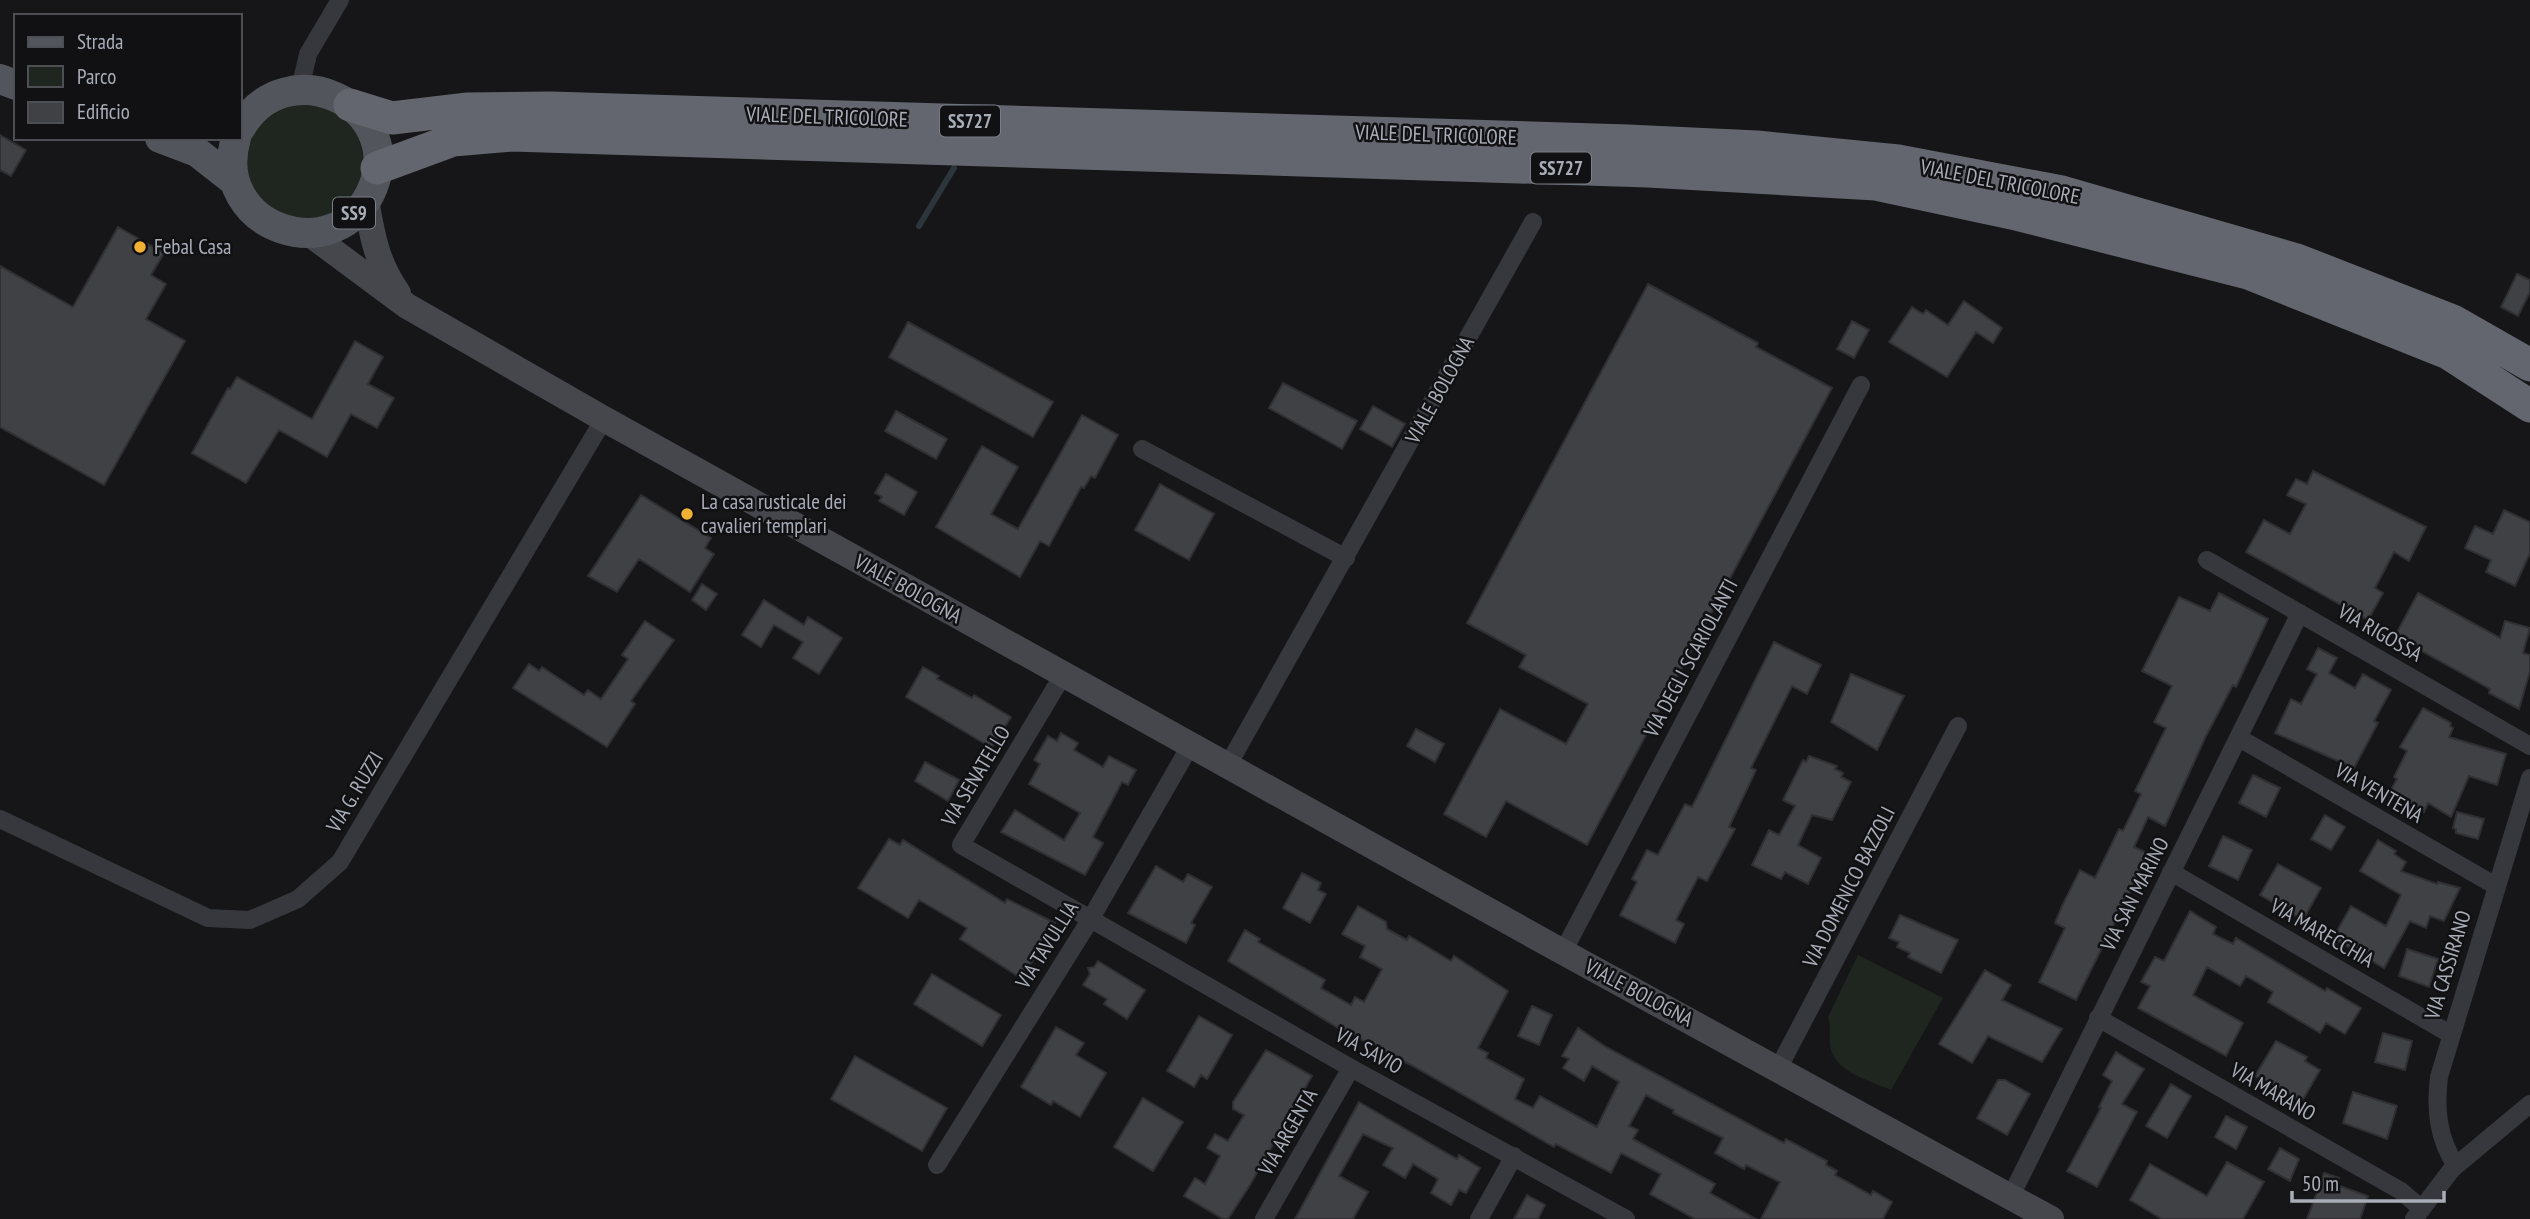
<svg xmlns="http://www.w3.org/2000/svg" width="2530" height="1219" viewBox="0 0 2530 1219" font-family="'PT Sans Narrow',sans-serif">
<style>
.green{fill:#1e261f}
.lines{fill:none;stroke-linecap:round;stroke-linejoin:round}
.stream{stroke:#2c353c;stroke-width:6}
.building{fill:#404145;stroke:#303034;stroke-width:2}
.street{stroke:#37383d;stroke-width:18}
.secondary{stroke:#45474d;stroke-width:26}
.primary{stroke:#53555c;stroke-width:30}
.highway{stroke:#63666e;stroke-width:33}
.poi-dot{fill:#f2b134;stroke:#111113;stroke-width:2.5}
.labels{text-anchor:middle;stroke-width:5;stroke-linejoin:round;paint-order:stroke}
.shield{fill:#111113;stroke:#7b7e86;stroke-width:2}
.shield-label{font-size:19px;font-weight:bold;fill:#a8adb8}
.street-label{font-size:21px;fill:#a8adb8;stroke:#111113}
.poi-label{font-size:21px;fill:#a8adb8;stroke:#111113;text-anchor:start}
</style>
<rect width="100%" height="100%" fill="#161618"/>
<path class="green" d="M247 161a58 58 0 1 1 116 0a58 58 0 1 1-116 0Z
M1858,955L1943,998L1891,1090C1871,1081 1838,1073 1831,1050C1828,1039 1832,1028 1828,1017Z"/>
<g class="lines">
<path class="stream" d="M919,226L954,168"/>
</g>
<path class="building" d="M0,135L26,150L11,176L0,170Z
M118,227L164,253L151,275L166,284L146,319L185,341L104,485L0,427V266L73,307Z
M2517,274L2530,280V292L2518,316L2501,307Z
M1648,284L1758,343L1756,347L1832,388L1587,845L1506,801L1486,837L1444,814L1500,709L1566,744L1588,704L1519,667L1526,655L1467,623Z
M1964,301L2002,328L1993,343L1976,332L1947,377L1889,342L1912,307L1923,314L1926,310L1948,325Z
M1852,321L1869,330L1854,358L1837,349Z
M908,322L1053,402L1033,437L889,357Z
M355,341L383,357L368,384L394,398L377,428L351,414L327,457L279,430L246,483L192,453L228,388L230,389L237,377L312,419Z
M1283,383L1357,421L1342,449L1269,408Z
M1373,406L1405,424L1392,447L1360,429Z
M896,411L947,439L936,459L885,431Z
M1082,415L1118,435L1095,478L1091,476L1084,488L1081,487L1049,546L1040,541L1020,577L936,527L982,446L1018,467L991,514L1018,529Z
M2313,471L2426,527L2409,561L2394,552L2375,588L2383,593L2368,620L2246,552L2264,520L2290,534L2306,504L2287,495L2296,479L2307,484Z
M886,474L917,492L904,515L879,501L882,497L875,493Z
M1160,484L1214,514L1189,560L1135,530Z
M641,495L711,538L705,548L714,554L690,592L639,559L617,592L588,576Z
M2504,510L2530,522V553L2515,586L2486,572L2491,560L2465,548L2475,526L2493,534Z
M702,584L717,594L706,610L692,600Z
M2219,593L2268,619L2236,687L2233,685L2206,736L2165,826L2148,817L2134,847L2149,854L2076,1000L2039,982L2065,928L2055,923L2062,906L2080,870L2095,878L2119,829L2123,831L2141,794L2135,791L2166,728L2154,722L2172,686L2142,671L2179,597L2210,611Z
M2418,593L2500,638L2505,621L2530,628L2523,653L2530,655V671L2519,709L2489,693L2490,689L2395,636Z
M764,600L804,625L808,617L842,638L819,674L793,658L803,642L774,625L761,647L742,635Z
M645,621L674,640L631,701L635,704L607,747L513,688L529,664L539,671L542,667L584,695L588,690L601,699L628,659L622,655Z
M1774,642L1821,665L1807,694L1792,686L1751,768L1756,770L1729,827L1735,829L1707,881L1698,877L1676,920L1684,924L1675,943L1620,915L1637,882L1632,879L1647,850L1658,855L1685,804L1692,807Z
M2318,648L2337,658L2329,673L2355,688L2363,674L2391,690L2374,721L2378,723L2354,768L2275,733L2291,699L2301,704L2317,674L2307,669Z
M923,667L939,676L937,679L972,698L974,695L1011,717L992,748L906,697Z
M1851,674L1904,696L1877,750L1831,722Z
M2423,708L2451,723L2450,726L2453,728L2449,737L2506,754L2497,785L2469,776L2451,817L2428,803L2424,812L2389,793L2397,779L2394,777L2407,751L2400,747Z
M1416,729L1444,744L1435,762L1407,746Z
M1061,733L1078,743L1074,750L1103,767L1109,756L1136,770L1128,785L1122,782L1093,837L1103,843L1085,875L1001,832L1015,810L1064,840L1080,813L1029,784L1040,764L1034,760L1048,736L1057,741Z
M1809,756L1837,766L1835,769L1843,773L1841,777L1851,782L1832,820L1812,815L1798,845L1821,858L1808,884L1785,872L1781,879L1752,865L1769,830L1779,835L1795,806L1783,800L1803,760L1806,762Z
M925,762L959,780L948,801L915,781Z
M2253,775L2280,788L2266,817L2239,803Z
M2457,812L2484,819L2478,839L2456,833V829L2453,828Z
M2325,815L2345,827L2331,850L2311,839Z
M2223,836L2252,850L2238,880L2209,866Z
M889,839L900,845L903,840L1005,903L1007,899L1055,923L1022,979L960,939L967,928L919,900L908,918L858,888Z
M2378,840L2396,851L2394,854L2406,862L2401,871L2437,884L2438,882L2460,888L2444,921L2430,916L2426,928L2410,921L2384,968L2333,938L2351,906L2386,926L2401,895L2360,871Z
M2278,864L2321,888L2303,920L2260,895Z
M1156,866L1183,882L1188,874L1212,887L1191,923L1195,925L1186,943L1128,913Z
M1302,873L1321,883L1318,890L1326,894L1310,923L1283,908Z
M1358,906L1386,922L1387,929L1407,940L1409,936L1451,961L1454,956L1508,991L1478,1048L1488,1053L1486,1058L1524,1079L1515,1099L1533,1108L1540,1096L1597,1127L1619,1082L1592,1066L1584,1081L1563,1068L1569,1059L1562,1056L1578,1028L1606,1047L1784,1143L1786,1139L1827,1161L1826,1165L1837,1171L1835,1175L1871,1195L1873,1191L1892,1202L1883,1219H1761L1780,1182L1746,1165L1744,1169L1715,1153L1723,1138L1673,1113L1674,1110L1646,1095L1629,1126L1638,1130L1633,1139L1715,1184L1710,1193L1756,1219H1695L1650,1194L1661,1174L1621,1153L1611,1173L1556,1144L1554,1147L1411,1065L1338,1028L1228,961L1245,930L1260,939L1258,942L1325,980L1321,988L1351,1005L1355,997L1364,1002L1382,969L1360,957L1365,946L1342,934Z
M2190,911L2216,927L2213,934L2233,944L2236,938L2325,991L2327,988L2361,1008L2345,1034L2326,1023L2320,1033L2268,1002L2273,992L2246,976L2240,986L2207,967L2193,995L2243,1023L2226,1056L2138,1008L2150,986L2141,982L2155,957L2164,961Z
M1900,915L1958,940L1941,973L1908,957L1910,953L1897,947L1899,942L1889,938Z
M2407,949L2438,959L2429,987L2399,976Z
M1098,961L1145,990L1127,1019L1104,1004L1107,999L1083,985L1090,974L1088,968L1094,967Z
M1985,970L2011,985L2002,1000L2062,1029L2042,1062L1988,1036L1972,1063L1939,1044Z
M932,974L1001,1015L982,1046L914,1004Z
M1532,1006L1552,1015L1539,1045L1518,1036Z
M1199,1016L1232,1035L1207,1079L1201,1075L1194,1087L1167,1071Z
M1056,1027L1084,1043L1076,1055L1106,1073L1080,1117L1053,1101L1051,1105L1021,1087Z
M2383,1033L2412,1041L2405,1070L2375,1062Z
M2276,1041L2307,1057L2305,1061L2320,1070L2301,1103L2255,1076Z
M1266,1050L1312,1076L1250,1185L1228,1219H1223L1184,1196L1195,1178L1205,1184L1220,1156L1207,1148L1215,1134L1228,1141L1244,1115L1233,1109V1102Z
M2116,1052L2144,1069L2122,1104L2137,1112L2097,1187L2067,1171L2101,1108L2099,1107L2112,1081L2103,1075Z
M855,1056L947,1108L922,1151L831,1099Z
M1998,1080H2005L2030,1094L2007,1135L1977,1118Z
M2171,1084L2191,1096L2167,1138L2146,1126Z
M2353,1092L2397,1106L2387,1139L2343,1123Z
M1143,1098L1183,1122L1153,1171L1114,1147Z
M1359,1102L1457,1159L1459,1155L1480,1168L1466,1193L1459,1190L1451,1205L1431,1193L1438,1179L1413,1164L1405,1178L1383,1165L1393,1148L1363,1134L1339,1176L1368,1192L1353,1219H1295Z
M2226,1116L2247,1127L2236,1149L2215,1137Z
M2280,1148L2299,1159L2290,1181L2268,1169Z
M2227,1162L2264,1182L2243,1219H2162L2130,1200L2150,1164L2207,1196Z
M2324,1173L2339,1178L2337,1185L2368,1196L2360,1219H2307Z
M1527,1195L1545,1205L1538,1219H1514Z"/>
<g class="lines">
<path class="street" d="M300,89L308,54L340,0
M1142,449L1346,558
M2207,560L2530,746
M1063,675L961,845L1351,1068L1626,1219
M2239,738L2496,886
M1227,767L1533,222
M0,819L208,918L250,920L298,899L340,862L604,419
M2171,872L2450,1034
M1563,952L1861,385
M2098,1018L2401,1191L2422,1209
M1778,1069L1958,726
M937,1165L1090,920L1190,746
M2456,1166C2438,1138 2435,1110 2439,1077L2530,778
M2011,1196L2300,613
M1264,1219L1351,1068
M1479,1219L1514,1156
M2414,1219L2452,1169L2530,1104"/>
<path class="secondary" d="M366,200C372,235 377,264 398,293
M310,234L407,306L604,419L1563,952L2051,1219"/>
<path class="primary" d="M0,79L16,85
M160,138L197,152L234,181
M236,138C209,229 339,272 373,187C405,104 285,49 240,129"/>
<path class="highway" d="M350,105L392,118L468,109L550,108L1628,141L1757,147L1898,161L2062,192L2297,260L2453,321L2530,365
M377,168L453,140L512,135L1648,171L1876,184L2012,213L2248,273L2448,353L2530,406"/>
</g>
<g class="poi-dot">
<circle cx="140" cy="247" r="7"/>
<circle cx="687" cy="514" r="7"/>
</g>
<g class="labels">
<g class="shield">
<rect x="940" y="105.5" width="60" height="31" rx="5"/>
<rect x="1531" y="152.5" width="60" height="31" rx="5"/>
<rect x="333" y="197.5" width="42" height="31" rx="5"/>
</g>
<g class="shield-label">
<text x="970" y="128">SS727</text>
<text x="1561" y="175">SS727</text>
<text x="354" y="220">SS9</text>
</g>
<g class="street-label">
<text transform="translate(827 117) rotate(2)" y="7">VIALE DEL TRICOLORE</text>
<text transform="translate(1436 135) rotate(2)" y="7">VIALE DEL TRICOLORE</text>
<text transform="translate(2000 182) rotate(11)" y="7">VIALE DEL TRICOLORE</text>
<text transform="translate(1440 390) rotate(-61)" y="7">VIALE BOLOGNA</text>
<text transform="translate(908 589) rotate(29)" y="7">VIALE BOLOGNA</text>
<text transform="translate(2380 633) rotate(30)" y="7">VIA RIGOSSA</text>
<text transform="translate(1691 658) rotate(-62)" y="7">VIA DEGLI SCARIOLANTI</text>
<text transform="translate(976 776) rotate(-59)" y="7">VIA SENATELLO</text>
<text transform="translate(355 792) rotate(-59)" y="7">VIA G. RUZZI</text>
<text transform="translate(2379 793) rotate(30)" y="7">VIA VENTENA</text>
<text transform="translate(1849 887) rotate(-63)" y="7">VIA DOMENICO BAZZOLI</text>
<text transform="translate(2135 894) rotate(-63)" y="7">VIA SAN MARINO</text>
<text transform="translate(2322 933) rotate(30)" y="7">VIA MARECCHIA</text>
<text transform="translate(1047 945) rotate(-58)" y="7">VIA TAVULLIA</text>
<text transform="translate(2448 965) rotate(-73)" y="7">VIA CASSIRANO</text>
<text transform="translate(1639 993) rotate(28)" y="7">VIALE BOLOGNA</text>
<text transform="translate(1369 1051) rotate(29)" y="7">VIA SAVIO</text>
<text transform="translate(2273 1092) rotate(30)" y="7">VIA MARANO</text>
<text transform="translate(1288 1132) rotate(-60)" y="7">VIA ARGENTA</text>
</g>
<g class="poi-label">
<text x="154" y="254">Febal Casa</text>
<text x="701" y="509">La casa rusticale dei<tspan x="701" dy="24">cavalieri templari</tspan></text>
</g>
</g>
<rect x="14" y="14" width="228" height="126" fill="#111113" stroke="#4d4f55" stroke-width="2"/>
<rect x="28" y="37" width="35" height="10" fill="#53555c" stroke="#4d4f55" stroke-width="2"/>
<text x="77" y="49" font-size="21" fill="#a8adb8">Strada</text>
<rect x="28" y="66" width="35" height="21" fill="#1e261f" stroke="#4d4f55" stroke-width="2"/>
<text x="77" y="84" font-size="21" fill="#a8adb8">Parco</text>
<rect x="28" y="102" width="35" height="21" fill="#404145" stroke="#4d4f55" stroke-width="2"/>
<text x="77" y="119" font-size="21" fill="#a8adb8">Edificio</text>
<path d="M2292 1191v10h152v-10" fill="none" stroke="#a8adb8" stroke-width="3.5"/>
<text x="2302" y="1191" font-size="21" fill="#a8adb8" stroke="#111113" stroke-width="5" paint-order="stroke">50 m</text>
</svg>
